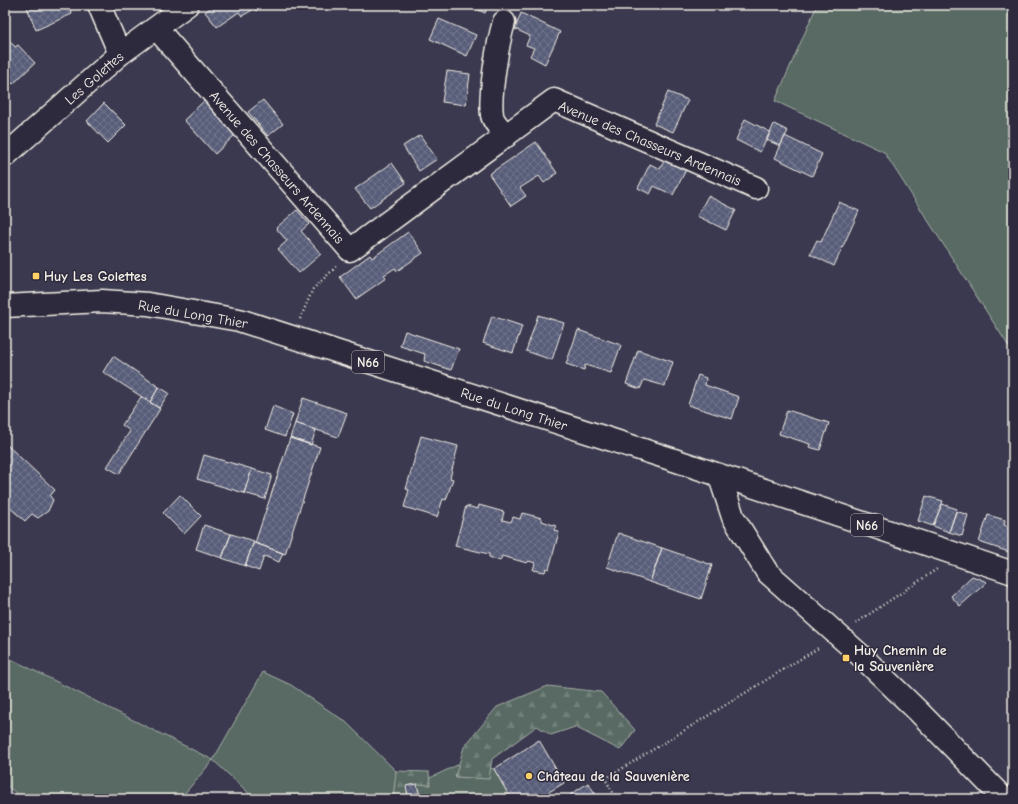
<svg xmlns="http://www.w3.org/2000/svg" width="1018" height="804" viewBox="0 0 1018 804" font-family="'Comic Neue',sans-serif">
<style>
.green{fill:#586b64;stroke:#a6aea6}
.forest{fill:url(#forest-firs);stroke:#a6aea6}
.building{fill:url(#building-cross-hatch);stroke:#f4f1e8}
.lines{fill:none;stroke-linecap:round;stroke-linejoin:round}
.minor-casing{stroke:#f4f1e8;stroke-width:25}
.major-casing{stroke:#f4f1e8;stroke-width:25}
.path{stroke:#f4f1e8;stroke-width:2.5;stroke-dasharray:1 3;stroke-linecap:butt}
.minor{stroke:#2f2a3d;stroke-width:22}
.major{stroke:#2f2a3d;stroke-width:22}
.poi-dot{fill:#ffd166;stroke:#2f2a3d;stroke-width:1.5}
.labels{text-anchor:middle;stroke-width:3;stroke-linejoin:round;paint-order:stroke}
.shield{fill:#2f2a3d;stroke:#b9b5b5;stroke-width:1}
.shield-label{font-size:13px;font-weight:bold;fill:#f4f1e8}
.street-label{font-size:14px;fill:#f4f1e8;stroke:#2f2a3d}
.poi-label{font-size:14px;font-weight:bold;fill:#f4f1e8;stroke:#2f2a3d;text-anchor:start}
</style>
<defs>
<pattern id="forest-firs" width="22" height="20" patternUnits="userSpaceOnUse"><rect width="22" height="20" fill="#586b64"/><path d="M5 1l3.5 6h-7zM16 11l3.5 6h-7z" fill="#71817a"/></pattern>
<pattern id="building-cross-hatch" width="8" height="8" patternUnits="userSpaceOnUse"><rect width="8" height="8" fill="#585d79"/><path d="M0 0l8 8M0 8l8-8" fill="none" stroke="#71758c"/></pattern>
</defs>
<rect width="100%" height="100%" fill="#3b394f"/>
<filter id="ink" filterUnits="userSpaceOnUse"><feTurbulence type="fractalNoise" baseFrequency=".025" numOctaves="2"/><feDisplacementMap in="SourceGraphic" scale="8" xChannelSelector="R" yChannelSelector="G"/><feConvolveMatrix kernelMatrix="1 2 1 2 8 2 1 2 1" color-interpolation-filters="sRGB"/></filter>
<g filter="url(#ink)">
<path class="green" d="M817,5H1006L1013,29V353L884,152L775,101Z
M5,656L213,760L263,672L291,685L346,722L399,774L394,799H255L213,760L180,799H23L5,784Z
M466,761L494,769L511,799H409L408,796L419,793L417,784Z"/>
<path class="forest" d="M548,686L601,692L635,730L620,750L575,727L551,735L537,726L492,759L489,779L455,777L464,747L497,707Z
M396,771L429,772L430,785L417,784L407,786L409,799H393Z"/>
<path class="building" d="M26,5H69L72,14L36,30Z
M214,5H262L256,11L254,9L242,16L239,12L217,27L205,12Z
M468,5H488L485,13Z
M521,13L560,32L545,64L530,56L534,48L526,45L530,36L515,29Z
M439,19L476,35L467,56L430,39Z
M9,40L15,47L18,45L35,63L13,84L5,76V43Z
M447,71L470,74L466,105L442,102Z
M668,92L688,100L673,132L654,124Z
M206,99L237,133L215,154L184,120Z
M263,100L283,124L268,136L248,112Z
M104,103L126,125L108,143L87,121Z
M745,119L770,132L760,152L736,140Z
M774,124L788,131L780,146L767,140Z
M420,135L437,159L419,171L403,146Z
M785,136L822,154L812,176L775,158Z
M536,142L557,173L544,183L539,176L520,188L526,196L511,206L489,174Z
M667,155L688,166L673,195L654,186L650,194L638,188L650,164L660,169Z
M392,163L406,183L370,208L355,189Z
M708,196L736,210L726,230L697,216Z
M839,202L859,211L834,266L810,254L817,240L821,242Z
M297,210L309,224L301,231L321,254L299,273L278,249L287,241L276,228Z
M408,232L423,253L397,271L395,268L384,275L386,278L356,299L340,277L370,255L372,258Z
M538,315L564,323L552,360L526,351Z
M492,316L522,326L513,353L483,343Z
M578,330L621,345L611,373L585,365L584,370L566,364Z
M405,331L459,349L451,370L424,361L425,354L400,346Z
M638,350L673,362L665,386L644,380L640,389L626,384Z
M113,356L159,387L150,402L103,372Z
M698,375L706,378L705,385L739,397L732,419L688,405Z
M159,387L169,393L159,408L150,402Z
M141,397L160,409L119,474L107,467L130,431L122,425Z
M303,398L347,413L338,437L295,423Z
M273,406L293,414L285,437L265,430Z
M787,410L829,423L820,450L809,447L810,444L779,434Z
M295,423L316,430L311,445L290,438Z
M421,436L458,446L450,478L453,479L446,500L443,499L437,517L404,507L409,490L406,489Z
M290,438L320,447L285,554L255,543Z
M5,443L55,490L50,496L53,500L48,511L38,518L32,514L25,521L9,507L5,509Z
M204,455L252,469L244,493L197,479Z
M252,469L272,475L265,499L244,493Z
M180,495L201,516L184,534L163,513Z
M926,496L943,501L933,526L918,521Z
M942,504L957,509L949,532L933,526Z
M479,505L504,512L502,520L511,522L513,517L520,519L522,513L542,518V521L556,526L554,530L559,532L549,569L546,568L545,572L533,570L535,563L529,561L527,563L502,556L500,561L489,557V554L455,546L466,506L478,509Z
M956,511L968,515L962,536L949,532Z
M988,515L1005,520L1004,525L1013,529V542L1009,552L979,542Z
M204,525L231,534L222,558L196,549Z
M618,533L662,548L650,582L607,567Z
M231,534L254,541L245,566L222,558Z
M255,543L283,553L279,562L264,556L259,571L245,566L253,544Z
M662,548L712,565L701,599L650,582Z
M972,576L987,582L960,606L951,596Z
M539,740L564,783L537,799H511L494,769Z
M588,783L599,799H573L570,795Z
M417,784L419,793L408,796L406,786Z"/>
<g class="lines">
<g class="minor-casing">
<path id="minor" d="M99,5L120,54
M504,22C498,42 489,94 492,115C493,122 502,130 506,136
M157,29L350,250L554,100L756,188
M5,156L120,54L187,5
M720,477L733,517L767,572L857,652L918,711L1004,799"/>
</g>
<g class="major-casing">
<path id="major" d="M5,306L102,301L148,304L239,320L671,459L1013,573"/>
</g>
<path class="path" d="M300,319L313,289L337,266
M856,623L937,569
M617,799L605,779L820,647"/>
<use href="#minor" class="minor"/>
<use href="#major" class="major"/>
</g>
</g>
<g class="poi-dot">
<rect x="32" y="272" width="8" height="8" rx="2"/>
<rect x="842" y="654" width="8" height="8" rx="2"/>
<circle cx="529" cy="776" r="4"/>
</g>
<g class="labels">
<g class="shield">
<rect x="352" y="351" width="32" height="22" rx="3"/>
<rect x="851" y="514" width="32" height="22" rx="3"/>
</g>
<g class="shield-label">
<text x="368" y="367">N66</text>
<text x="867" y="530">N66</text>
</g>
<g class="street-label">
<text transform="translate(94 78) rotate(-41)" y="5">Les Golettes</text>
<text transform="translate(650 143) rotate(23)" y="5">Avenue des Chasseurs Ardennais</text>
<text transform="translate(277 167) rotate(49)" y="5">Avenue des Chasseurs Ardennais</text>
<text transform="translate(193 314) rotate(10)" y="5">Rue du Long Thier</text>
<text transform="translate(514 409) rotate(18)" y="5">Rue du Long Thier</text>
</g>
<g class="poi-label">
<text x="44" y="281">Huy Les Golettes</text>
<text x="854" y="655">Huy Chemin de<tspan x="854" dy="16">la Sauvenière</tspan></text>
<text x="537" y="781">Château de la Sauvenière</text>
</g>
</g>
<rect width="1018" height="804" fill="none" stroke="#2f2a3d" stroke-width="20"/>
<rect x="10" y="10" width="998" height="784" fill="none" stroke="#f4f1e8" stroke-width="1.5" filter="url(#ink)"/>
</svg>
